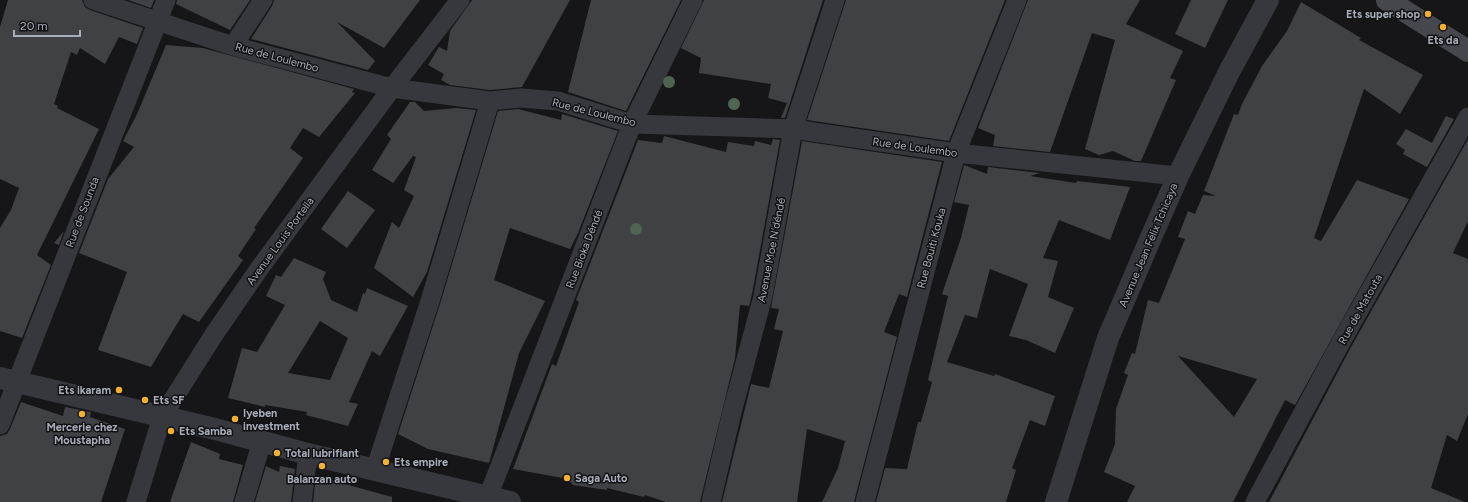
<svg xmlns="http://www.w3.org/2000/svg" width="1468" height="502" viewBox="0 0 1468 502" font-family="Figtree,sans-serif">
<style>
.building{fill:#404145;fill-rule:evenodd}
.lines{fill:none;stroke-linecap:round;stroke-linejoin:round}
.minor{stroke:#37383d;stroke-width:19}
.tertiary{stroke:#37383d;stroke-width:22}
.secondary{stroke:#45474d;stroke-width:22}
.tree{fill:#506452}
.poi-dot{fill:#f2b134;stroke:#111113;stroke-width:1.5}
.labels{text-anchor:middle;stroke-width:3;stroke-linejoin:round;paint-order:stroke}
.poi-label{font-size:11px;font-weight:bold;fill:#a8adb8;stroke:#111113;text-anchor:start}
.street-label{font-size:11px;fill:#a8adb8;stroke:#111113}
</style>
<rect width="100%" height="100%" fill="#161618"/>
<path class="building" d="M8,0H82L85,7L90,10L143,28L137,44L119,37L105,64L80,48L77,55L71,52L54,104L58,106L57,108L99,129L37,255L51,265L22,338L0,331V228L11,210L19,188L0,179V27Z
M128,0H154L151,8Z
M177,0H250L230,30L176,4Z
M274,0H420L384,48L337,22L375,61L368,70L251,39L272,6Z
M472,0H570L522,87L490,90L450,85L441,80L444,74L428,65L439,47L447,51L450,31Z
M591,0H681L626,111L568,92Z
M704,0H823L785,118H781L787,103L768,98L771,84L699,73L701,58L681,48Z
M846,0H1005L949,141L807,120Z
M1028,0H1140L1126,24L1183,51L1170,78L1176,80L1141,161H1135L1113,151L1099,155L1085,149L1115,40L1092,33L1050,152L993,146L995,135L978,128Z
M1191,0H1228L1205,48L1175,34Z
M1301,2L1361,38L1359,40L1423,75L1400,114L1364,89L1314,238L1321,241L1357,180L1409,199L1295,405L1285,400L1233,502H1127L1135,486L1104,472L1115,444L1116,409L1128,375L1124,373L1132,353L1135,354L1148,300L1159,303L1185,239L1178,237L1188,211L1195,214L1203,195L1216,196L1204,191L1234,114L1238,115L1242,104L1262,66L1287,31ZM1178,356L1257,379L1234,417Z
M166,45L203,48L354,89L352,92L355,93L319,137L303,128L290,148L303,158L254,228L256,229L238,256L243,260L199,322L183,314L151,367L98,350L127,272L79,253L108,179L134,147L123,141L137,114Z
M410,102H415L424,111L456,108L476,110L427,272L413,297L374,268L392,222L399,228L414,196L404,190L416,157L413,156L393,183L372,170L391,139L387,135Z
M518,109L561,120L562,114L618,131L578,233L570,249L510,228L494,280L545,301L519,353L489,463L428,449L398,434L440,304L498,111Z
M1446,116L1454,119L1427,167L1403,154L1405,150L1396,144L1406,129L1432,143Z
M664,136L726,152L728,142L754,146L755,141L771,145L773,139L780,140L752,294L749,306L740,305L735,358L700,502H666L645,495L644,497L607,488V490L573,485L568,479L513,469L552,364L556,366L579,302L576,300L638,140L662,143Z
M1468,139V221L1453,253L1468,259V414L1457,441L1447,435L1431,488L1465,502H1269L1351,347Z
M802,141L942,162L907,297L899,294L884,332L897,337L854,502H822L838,468L845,441L807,429L797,502H722L751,384L769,388L783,331L774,329L779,309L771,308Z
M964,165L987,174L988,167L1040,173L1030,176L1076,183L1077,181L1130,187L1110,240L1059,220L1043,258L1058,261L1048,297L1074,308L1055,353L1026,340L1009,336L1028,284L990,269L977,318L965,315L947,362L994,376L995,374L1055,396L1045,426L1030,420L1012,468L1016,470L1006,502H876L885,468L907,469L918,422H921L932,382L928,380L948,296L942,294L961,238L969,205L954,202Z
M348,191L375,210L347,248L321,229Z
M64,231L59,245L54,243Z
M294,258L326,272L323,279L331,300L357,312L363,293L365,294L367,288L408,306L380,356L372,351L349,402L358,404L348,426L306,415L307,412L265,405V407L228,398L242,348L257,352L285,305L266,296L276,275L281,277ZM320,321L348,338L330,380L288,373Z
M21,402L63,416L65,407L91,412L90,417L125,429L101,502H0V436L7,434L10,429Z
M191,442L220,454L219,459L243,465L233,502H170Z
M266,466L279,472L280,466L295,469L291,502H255Z
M316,476L392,497V502H313Z"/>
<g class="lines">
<path class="minor" d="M93,0L233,46L392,88L490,101L521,98L558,101L632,124L793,129L956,153L1178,176
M233,46L263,0
M0,425L166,0
M375,470L430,301L490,101
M136,502L162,417L213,336L259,269L392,88L460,0
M244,502L262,441
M302,502L308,454
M486,502L632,124L693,0
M711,502L732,412L763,296L793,129L835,0
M865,502L956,153L1017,0
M1255,502L1341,342L1468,117"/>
<path class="tertiary" d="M0,378L215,429L308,454L510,502
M1056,502L1108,338L1149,242L1178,176L1229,72L1268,0"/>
<path class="secondary" d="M1387,0L1468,51"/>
</g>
<g class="tree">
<circle cx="669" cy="82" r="6"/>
<circle cx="734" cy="104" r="6"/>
<circle cx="636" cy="229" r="6"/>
</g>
<g class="poi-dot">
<circle cx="1428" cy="14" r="4"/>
<circle cx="1443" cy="27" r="4"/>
<circle cx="119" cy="390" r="4"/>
<circle cx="145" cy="400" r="4"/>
<circle cx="82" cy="414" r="4"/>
<circle cx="235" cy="419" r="4"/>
<circle cx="171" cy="431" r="4"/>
<circle cx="277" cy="453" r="4"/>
<circle cx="386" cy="462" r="4"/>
<circle cx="322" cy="466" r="4"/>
<circle cx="567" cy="478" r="4"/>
</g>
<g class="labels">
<g class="poi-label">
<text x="1420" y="18" text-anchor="end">Ets super shop</text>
<text x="1443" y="44" text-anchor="middle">Ets da</text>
<text x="111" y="394" text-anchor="end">Ets ikaram</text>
<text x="153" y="404">Ets SF</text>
<text x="243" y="417">Iyeben<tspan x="243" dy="13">investment</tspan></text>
<text x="82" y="431" text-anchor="middle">Mercerie chez<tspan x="82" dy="13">Moustapha</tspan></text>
<text x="179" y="435">Ets Samba</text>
<text x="285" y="457">Total lubrifiant</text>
<text x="394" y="466">Ets empire</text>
<text x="575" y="482">Saga Auto</text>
<text x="322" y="483" text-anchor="middle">Balanzan auto</text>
</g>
<g class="street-label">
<text transform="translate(277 57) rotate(15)" y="4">Rue de Loulembo</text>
<text transform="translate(594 112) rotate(14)" y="4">Rue de Loulembo</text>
<text transform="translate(915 147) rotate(8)" y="4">Rue de Loulembo</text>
<text transform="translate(82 212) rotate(-69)" y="4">Rue de Sounda</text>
<text transform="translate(280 241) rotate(-54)" y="4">Avenue Louis Portella</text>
<text transform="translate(1148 245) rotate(-67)" y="4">Avenue Jean Félix Tchicaya</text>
<text transform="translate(931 248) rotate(-75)" y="4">Rue Bouiti Kouka</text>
<text transform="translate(584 249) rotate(-69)" y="4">Rue Bioka Déndé</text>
<text transform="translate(771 250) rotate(-79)" y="4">Avenue Moe N'déndé</text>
<text transform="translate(1360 309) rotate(-61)" y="4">Rue de Matouta</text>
</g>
</g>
<path d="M14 30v6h66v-6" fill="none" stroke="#a8adb8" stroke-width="2"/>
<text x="20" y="30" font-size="12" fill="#a8adb8" stroke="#111113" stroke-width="3" paint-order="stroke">20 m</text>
</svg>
